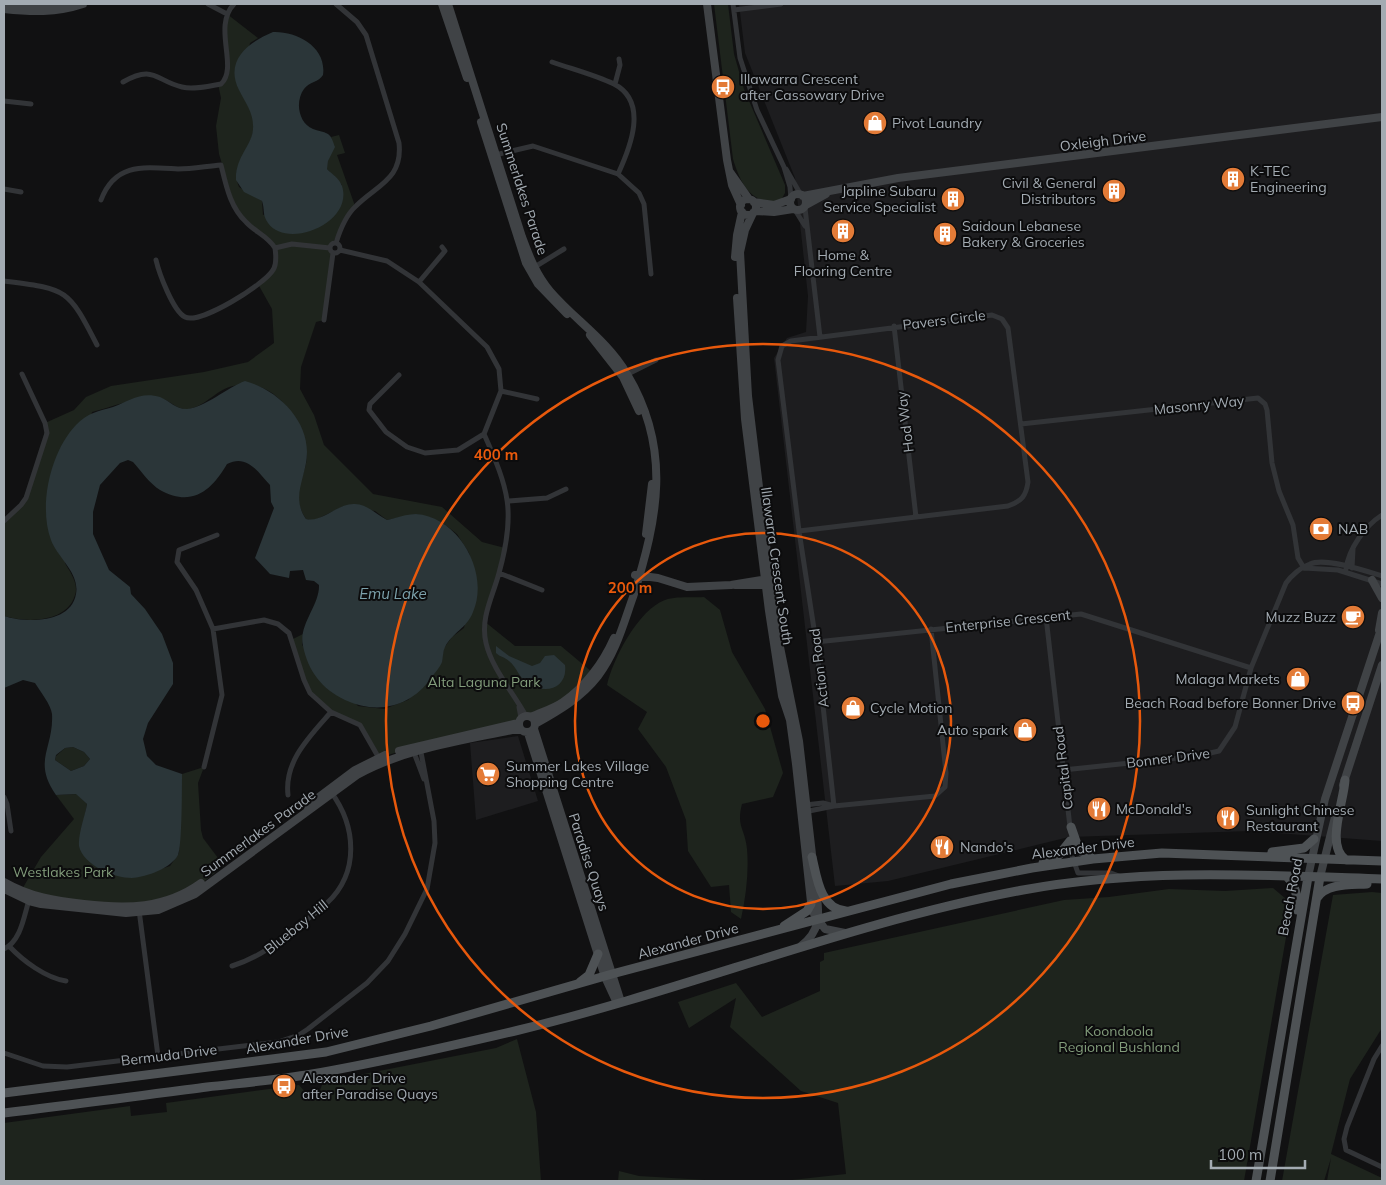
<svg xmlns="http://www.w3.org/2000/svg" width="1386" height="1185" viewBox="0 0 1386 1185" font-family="Mulish,sans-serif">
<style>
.built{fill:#1d1d1f}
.green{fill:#1e241d}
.water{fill:#2b3639;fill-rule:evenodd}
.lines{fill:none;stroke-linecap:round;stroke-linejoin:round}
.street{stroke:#323437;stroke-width:5}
.secondary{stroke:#404346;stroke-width:8}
.primary{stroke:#4e5255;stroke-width:9}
.ring{fill:none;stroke:#e8590c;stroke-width:2.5}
.labels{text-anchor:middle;stroke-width:4;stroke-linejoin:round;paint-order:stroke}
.poi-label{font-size:14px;fill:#a3abb2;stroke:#0c0c0d;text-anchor:start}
.street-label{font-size:14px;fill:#a3abb2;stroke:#0c0c0d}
.park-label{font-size:14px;fill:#829c7b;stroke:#0c0c0d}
.water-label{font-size:15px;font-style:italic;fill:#7ca1ab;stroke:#0c0c0d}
.centre{fill:#e8590c;stroke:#0c0c0d;stroke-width:2.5}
.ring-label{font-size:15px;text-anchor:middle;font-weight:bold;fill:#e8590c;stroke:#0c0c0d;stroke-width:4;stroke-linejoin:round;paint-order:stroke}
</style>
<rect width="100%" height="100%" fill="#111112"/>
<path class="built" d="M739,4H1382V841L1250,831L1069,837L888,881L835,886L774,358L787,338L806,332L808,296L795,178L745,53Z
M518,736L538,801L476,820L470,743Z"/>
<path class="green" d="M714,4H728L734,54L744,89L785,185V193L781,200C751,207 740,182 733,159Z
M227,14L258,38L250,43L239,89C247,102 256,116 253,132C249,152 230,166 239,187L262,201L263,215L342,185L327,169C326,157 336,150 331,137L339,135L345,153L337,155L355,206L330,247L332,252L324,320L316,322L301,367L300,389L314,415L324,445L373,494L442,507L482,542L505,548L484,621L515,646H561L592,672C580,685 567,698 552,707C542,713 528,711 519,720L419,745L379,758L360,725L331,712L310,693L291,640L303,634L302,645L358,706L384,709L408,700L441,663L444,648L452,637L464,628L476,578L469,553L457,534L444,524L431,518L416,514L387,520L375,511L344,506L313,521L306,519C286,489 311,474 306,450C299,416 273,376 233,386C217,389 206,406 189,409C176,411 169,398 158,398C133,397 116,406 92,412L65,563C70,572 79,584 75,595C67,623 26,623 4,616V521L21,505L43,446L45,423L74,410L86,397L111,386L204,372L248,362L274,343L272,309L258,284L272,271L275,248L236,211L219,154L216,126L221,98L218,84L226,78Z
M704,597L720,610L732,652L765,709L783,773L773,797L742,804C736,827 745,828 747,849C749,872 746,896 741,919L731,912L729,885L711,887L688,851L686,820L666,767L638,729L647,712L607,685C613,659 638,610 665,600C676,596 692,598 704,597Z
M73,747L84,752L90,759L84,766L71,771L55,760L56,756L65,748Z
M204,767L198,783L201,830L203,838L224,866C213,874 202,884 190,891C139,918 75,902 21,891L41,857L74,819L56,795L77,794L87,804L79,845L132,878L170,866L179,853L182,774Z
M1273,888L1286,899L1289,920L1244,1181H783L846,1174L838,1103L801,1091L730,1027L736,998L689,1028L678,1002L736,983L762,1017L820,991V962L824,960V953L1064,900L1109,897L1169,889L1225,891Z
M1372,892L1382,893V1028L1350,1079L1331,1154L1382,1178V1181H1327L1331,1158L1324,1181H1282L1333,895Z
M517,1039L536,1112L541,1181H4V1123L130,1106L131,1116L167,1112L166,1103L299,1085L307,1094L319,1093L323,1082L496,1048Z
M619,1171L639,1176L721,1181H618Z"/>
<path class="water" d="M273,32C297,31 327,47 323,75C319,82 309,82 304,89C295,101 298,123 313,129C318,131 323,131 328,134C332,137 333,142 335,147L328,161L327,169C333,175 339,178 342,186C354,223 287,250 268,223C262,215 265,209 262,201L244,192L236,180C235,157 252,146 253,129C254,113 246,104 239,90C224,60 249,42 273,32Z
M245,381C276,389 307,418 307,452C307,477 290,496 306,519C323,523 337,503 355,504C367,504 377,515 387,520C396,518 407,514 416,514C459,517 490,573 473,612C467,628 452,633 445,647C443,651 443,657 442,662C440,667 435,673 431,678C411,707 377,715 345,700C322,689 308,671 303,646C298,625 320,605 319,585L314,581L306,580L303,570L290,571L289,578L270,574L255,558L274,508L271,502L270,485C257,471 247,454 227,464C212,490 192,508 160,490C150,484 141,471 133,462L128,460L120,463L100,485L93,512V534L109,570L130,587L131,594L145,609L162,634L173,663V684L148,723L143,739L147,756L156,765L182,774C182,788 182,846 178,855C171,868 147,877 132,878C114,878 83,865 79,846C78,834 85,816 87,804L76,794L56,795C32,761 54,748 52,714C51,705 40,691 35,683L23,680L4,688V616C25,623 71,624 76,594C80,573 57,557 51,540C38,505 51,451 76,425C87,413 99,411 113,407C129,401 141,391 160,397C170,401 175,409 187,409C204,408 228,387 245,381ZM73,747L84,752L90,759L84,766L71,771L55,760L56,755L65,748Z
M496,646L509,656L532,666L540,663L545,656L554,655L565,665C568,688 546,695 529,684C519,679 517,667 509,661C505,657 500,657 496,653Z"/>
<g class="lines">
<path class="street" d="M208,4L227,14
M336,4L357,22L366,35L399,143C403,179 377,185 356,206C346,215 340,230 336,243
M733,4L740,58L757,110L784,167L790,187L791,199
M734,10L781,4
M552,62C572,69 595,75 614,84C649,102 630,148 618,174
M123,82C154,64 156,81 182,87C194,90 209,86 221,84C239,67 212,27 234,4
M615,84L620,65L619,59
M4,101L31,104
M495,155L533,146L618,174L639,193L644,204L651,274
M786,169L801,195
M4,189L21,192
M101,200C115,162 145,167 178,169C193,169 207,166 221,165C226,185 230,207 246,222C255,232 268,236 275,248L292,244L330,248
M805,208L820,337
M795,210L805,226
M330 248a5 5 0 1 1 10 0a5 5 0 1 1-10 0Z
M340,250L387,261L419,282L487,347L499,369L501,391L484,434L458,450L425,453L407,447L386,432L369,410L370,404L399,375
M156,260C159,273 173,311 185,317C200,325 265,284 273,270C277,264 276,255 275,248
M533,268L564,249
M4,281C67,289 68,288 97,345
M419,282L445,251L442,247
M324,320L333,253
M894,326L916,517
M626,375L656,360
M501,391L537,399
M1021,424L1258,398L1265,404L1267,410L1272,463L1279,491L1293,525L1298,558L1304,568
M484,434C509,490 516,512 499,573C493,596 480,618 486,643C492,669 513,692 526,716
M509,501L547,498L566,489
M4,521L21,505L26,498L47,433L45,423L22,374
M799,531L1008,506C1022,501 1026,496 1028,482L1008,328L1002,319L992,315L791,341L782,346L778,360L799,531L816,642L834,806
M1304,568L1338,570L1382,584
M1352,568L1353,549
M1346,569C1349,548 1365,526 1382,515
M499,573L542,590
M1046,617L1070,827
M213,629L264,620L278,624L289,633L304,680L310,693L331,712L360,725L380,760
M816,642L1081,614L1251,668
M519,707L521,718
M413,750L424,779
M204,767L222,695L213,629L196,590L177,562L179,550L217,535
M1063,770L1197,756L1219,751L1235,727L1251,668L1286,583C1291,576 1301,567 1310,564C1325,557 1366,571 1382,576
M288,795C284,761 310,736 331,712
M4,797L7,804L11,831
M805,805L823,803L834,806
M804,812L834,806L935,796L945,787L946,773L931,629
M1070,841L1071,853L1078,873H1111L1119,876
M139,910L158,1056
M9,946C23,961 46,978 66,981
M4,949C21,941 24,916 29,900
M232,966C258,958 276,944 297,927C307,919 318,912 327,903C360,872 356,826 331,792
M1382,1046L1374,1059L1347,1127L1344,1139L1346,1150L1382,1167
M4,1053L43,1066L67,1067L278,1042L299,1035L308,1029L367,983L388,961L405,934L427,889L435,843L434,821L420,747"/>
<path class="secondary" d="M4,4L32,6L63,4
M442,4L467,78
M448,4L522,237C529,256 537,276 550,291C575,320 607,340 627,374C672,449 658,518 633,597C623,625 616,652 598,676C581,698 558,711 535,724
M707,4L727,160L732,185L741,205
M4,9C31,12 56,13 83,4
M481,122L526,263L538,284L567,314
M730,172L749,199
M790 202a8 8 0 1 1 16 0a8 8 0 1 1-16 0Z
M803,196L898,178L1382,117
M740 207a8 8 0 1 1 16 0a8 8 0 1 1-16 0Z
M754,202L774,205L791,199
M806,205L826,194
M755,211L774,212L793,209
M753,213L745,230L740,252L748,396L770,578L778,637L799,741L813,863
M735,257L737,235L742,212
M737,298L745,419L769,611L782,696L790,720L796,764L812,911L825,929L845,933
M590,335L623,377L639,411
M646,534L652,484
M635,575L658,578L687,587L731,585L768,579
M1372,580L1382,598
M735,585H769
M1379,630L1382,613
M519 724a8 8 0 1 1 16 0a8 8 0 1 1-16 0Z
M531,717C541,712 553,709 563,702C585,687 603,663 614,638
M534,729L621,1002
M528,733L605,977L617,1003
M399,751L518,723
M1343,785L1382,665
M307,806L355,770L385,755
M1308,877L1325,799L1382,626
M1320,877L1336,813
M4,882C30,897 55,901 84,904C126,909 165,909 201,883
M4,889L29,901L41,904L126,913L158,910L195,894L357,775C404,749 460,741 512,730H521
M801,946C826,927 817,906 815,879"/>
<path class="primary" d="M1345,780C1344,802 1325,846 1346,860
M1071,827L1079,850L1093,859
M1272,852L1304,848L1314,839
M812,857C817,878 820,909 846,911
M1043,863L1059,855L1070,841
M1286,876C1297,885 1297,897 1297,910
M1317,898C1326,883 1351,885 1367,884
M784,926L807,911L811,904
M580,982L589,975L598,954
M4,1093L326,1052L431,1026L612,974L951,884L1032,868L1093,859L1162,853L1382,861
M4,1113C72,1105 139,1096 207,1087C242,1083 277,1080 312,1074C382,1062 451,1046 519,1030C689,989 851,922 1023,890C1141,868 1262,875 1382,879
M1256,1181L1308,877
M1270,1181L1320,877"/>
</g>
<g class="ring">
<circle cx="763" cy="721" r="188"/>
<circle cx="763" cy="721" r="377"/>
</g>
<defs>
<g id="bus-disc" transform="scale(1.25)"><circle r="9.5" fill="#e37b37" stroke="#0c0c0d"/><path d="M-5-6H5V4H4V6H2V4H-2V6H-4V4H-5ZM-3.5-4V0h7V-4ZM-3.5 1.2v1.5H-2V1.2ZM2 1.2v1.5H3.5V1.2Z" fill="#fff"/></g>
<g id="shop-disc" transform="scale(1.25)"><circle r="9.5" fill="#e37b37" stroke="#0c0c0d"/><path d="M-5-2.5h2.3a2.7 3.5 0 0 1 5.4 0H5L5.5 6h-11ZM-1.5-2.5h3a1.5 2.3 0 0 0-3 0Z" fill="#fff"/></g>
<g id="building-disc" transform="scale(1.25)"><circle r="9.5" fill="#e37b37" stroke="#0c0c0d"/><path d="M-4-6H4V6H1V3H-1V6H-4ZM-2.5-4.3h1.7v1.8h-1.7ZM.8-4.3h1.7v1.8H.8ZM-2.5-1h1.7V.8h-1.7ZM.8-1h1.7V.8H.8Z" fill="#fff"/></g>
<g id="bank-disc" transform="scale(1.25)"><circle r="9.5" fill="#e37b37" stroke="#0c0c0d"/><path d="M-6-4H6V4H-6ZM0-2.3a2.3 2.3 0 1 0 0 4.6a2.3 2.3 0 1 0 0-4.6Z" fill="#fff"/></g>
<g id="cafe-disc" transform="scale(1.25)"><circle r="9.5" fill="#e37b37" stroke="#0c0c0d"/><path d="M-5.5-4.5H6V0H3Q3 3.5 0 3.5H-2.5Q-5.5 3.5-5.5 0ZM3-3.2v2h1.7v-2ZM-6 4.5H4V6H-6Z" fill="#fff"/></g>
<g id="supermarket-disc" transform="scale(1.25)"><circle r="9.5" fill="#e37b37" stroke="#0c0c0d"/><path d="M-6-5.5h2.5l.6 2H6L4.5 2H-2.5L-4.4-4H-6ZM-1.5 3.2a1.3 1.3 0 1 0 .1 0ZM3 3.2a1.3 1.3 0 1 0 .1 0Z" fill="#fff"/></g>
<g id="restaurant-disc" transform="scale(1.25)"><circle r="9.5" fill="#e37b37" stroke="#0c0c0d"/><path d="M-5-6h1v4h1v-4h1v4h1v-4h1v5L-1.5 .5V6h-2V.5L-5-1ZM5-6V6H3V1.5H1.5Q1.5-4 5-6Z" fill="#fff"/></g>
</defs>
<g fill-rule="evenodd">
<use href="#bus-disc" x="723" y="87"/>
<use href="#shop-disc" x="875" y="123"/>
<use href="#building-disc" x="1233" y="179"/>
<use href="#building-disc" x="1114" y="191"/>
<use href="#building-disc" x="953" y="199"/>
<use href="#building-disc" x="843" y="231"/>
<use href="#building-disc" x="945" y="234"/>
<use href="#bank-disc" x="1321" y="529"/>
<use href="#cafe-disc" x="1353" y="617"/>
<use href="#shop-disc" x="1298" y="679"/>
<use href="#bus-disc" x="1353" y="703"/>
<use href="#shop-disc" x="853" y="708"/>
<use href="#shop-disc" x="1025" y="730"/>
<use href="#supermarket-disc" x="488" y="774"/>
<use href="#restaurant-disc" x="1099" y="809"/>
<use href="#restaurant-disc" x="1228" y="818"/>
<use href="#restaurant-disc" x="942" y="847"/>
<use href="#bus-disc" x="284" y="1086"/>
</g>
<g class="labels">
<g class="poi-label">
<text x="740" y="84">Illawarra Crescent<tspan x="740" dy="16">after Cassowary Drive</tspan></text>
<text x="892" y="128">Pivot Laundry</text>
<text x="1250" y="176">K-TEC<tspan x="1250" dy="16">Engineering</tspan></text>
<text x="1096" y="188" text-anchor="end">Civil &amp; General<tspan x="1096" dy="16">Distributors</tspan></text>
<text x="936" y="196" text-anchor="end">Japline Subaru<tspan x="936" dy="16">Service Specialist</tspan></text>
<text x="962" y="231">Saidoun Lebanese<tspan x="962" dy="16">Bakery &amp; Groceries</tspan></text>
<text x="843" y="260" text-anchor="middle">Home &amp;<tspan x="843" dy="16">Flooring Centre</tspan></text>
<text x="1338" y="534">NAB</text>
<text x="1336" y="622" text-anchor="end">Muzz Buzz</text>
<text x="1280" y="684" text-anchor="end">Malaga Markets</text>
<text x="1336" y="708" text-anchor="end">Beach Road before Bonner Drive</text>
<text x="870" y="713">Cycle Motion</text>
<text x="1008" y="735" text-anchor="end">Auto spark</text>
<text x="506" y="771">Summer Lakes Village<tspan x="506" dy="16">Shopping Centre</tspan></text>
<text x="1116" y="814">McDonald's</text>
<text x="1246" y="815">Sunlight Chinese<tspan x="1246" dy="16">Restaurant</tspan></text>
<text x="960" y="852">Nando's</text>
<text x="302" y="1083">Alexander Drive<tspan x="302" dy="16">after Paradise Quays</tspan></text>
</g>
<g class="street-label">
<text transform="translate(1103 141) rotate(-7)" y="5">Oxleigh Drive</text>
<text transform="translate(522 189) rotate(72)" y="5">Summerlakes Parade</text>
<text transform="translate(944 320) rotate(-7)" y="5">Pavers Circle</text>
<text transform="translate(1199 405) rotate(-6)" y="5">Masonry Way</text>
<text transform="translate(905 422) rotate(-97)" y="5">Hod Way</text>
<text transform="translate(777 566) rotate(82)" y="5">Illawarra Crescent South</text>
<text transform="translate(1008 621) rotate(-6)" y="5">Enterprise Crescent</text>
<text transform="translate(819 668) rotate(-97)" y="5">Action Road</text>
<text transform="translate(1168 758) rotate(-7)" y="5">Bonner Drive</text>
<text transform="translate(1063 768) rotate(-97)" y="5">Capital Road</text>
<text transform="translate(258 833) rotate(-36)" y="5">Summerlakes Parade</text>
<text transform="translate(1083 848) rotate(-7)" y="5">Alexander Drive</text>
<text transform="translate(589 862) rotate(72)" y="5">Paradise Quays</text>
<text transform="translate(1290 897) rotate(-79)" y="5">Beach Road</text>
<text transform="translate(296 927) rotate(-39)" y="5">Bluebay Hill</text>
<text transform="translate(688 941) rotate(-15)" y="5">Alexander Drive</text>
<text transform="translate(297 1040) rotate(-10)" y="5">Alexander Drive</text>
<text transform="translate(169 1055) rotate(-7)" y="5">Bermuda Drive</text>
</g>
<g class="park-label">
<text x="484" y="687">Alta Laguna Park</text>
<text x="63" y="877">Westlakes Park</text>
<text x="1119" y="1036">Koondoola<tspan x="1119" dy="16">Regional Bushland</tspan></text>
</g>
<g class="water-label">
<text x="393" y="599">Emu Lake</text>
</g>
</g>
<circle cx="763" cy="721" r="8" class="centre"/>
<g class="ring-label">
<text x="496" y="460">400 m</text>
<text x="630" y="593">200 m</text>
</g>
<rect width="1386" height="1185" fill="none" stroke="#a3abb2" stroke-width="10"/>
<path d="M1211 1160v8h94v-8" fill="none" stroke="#a3abb2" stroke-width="2.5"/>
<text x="1218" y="1160" font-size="15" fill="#a3abb2" stroke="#0c0c0d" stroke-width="4" paint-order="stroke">100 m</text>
</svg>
